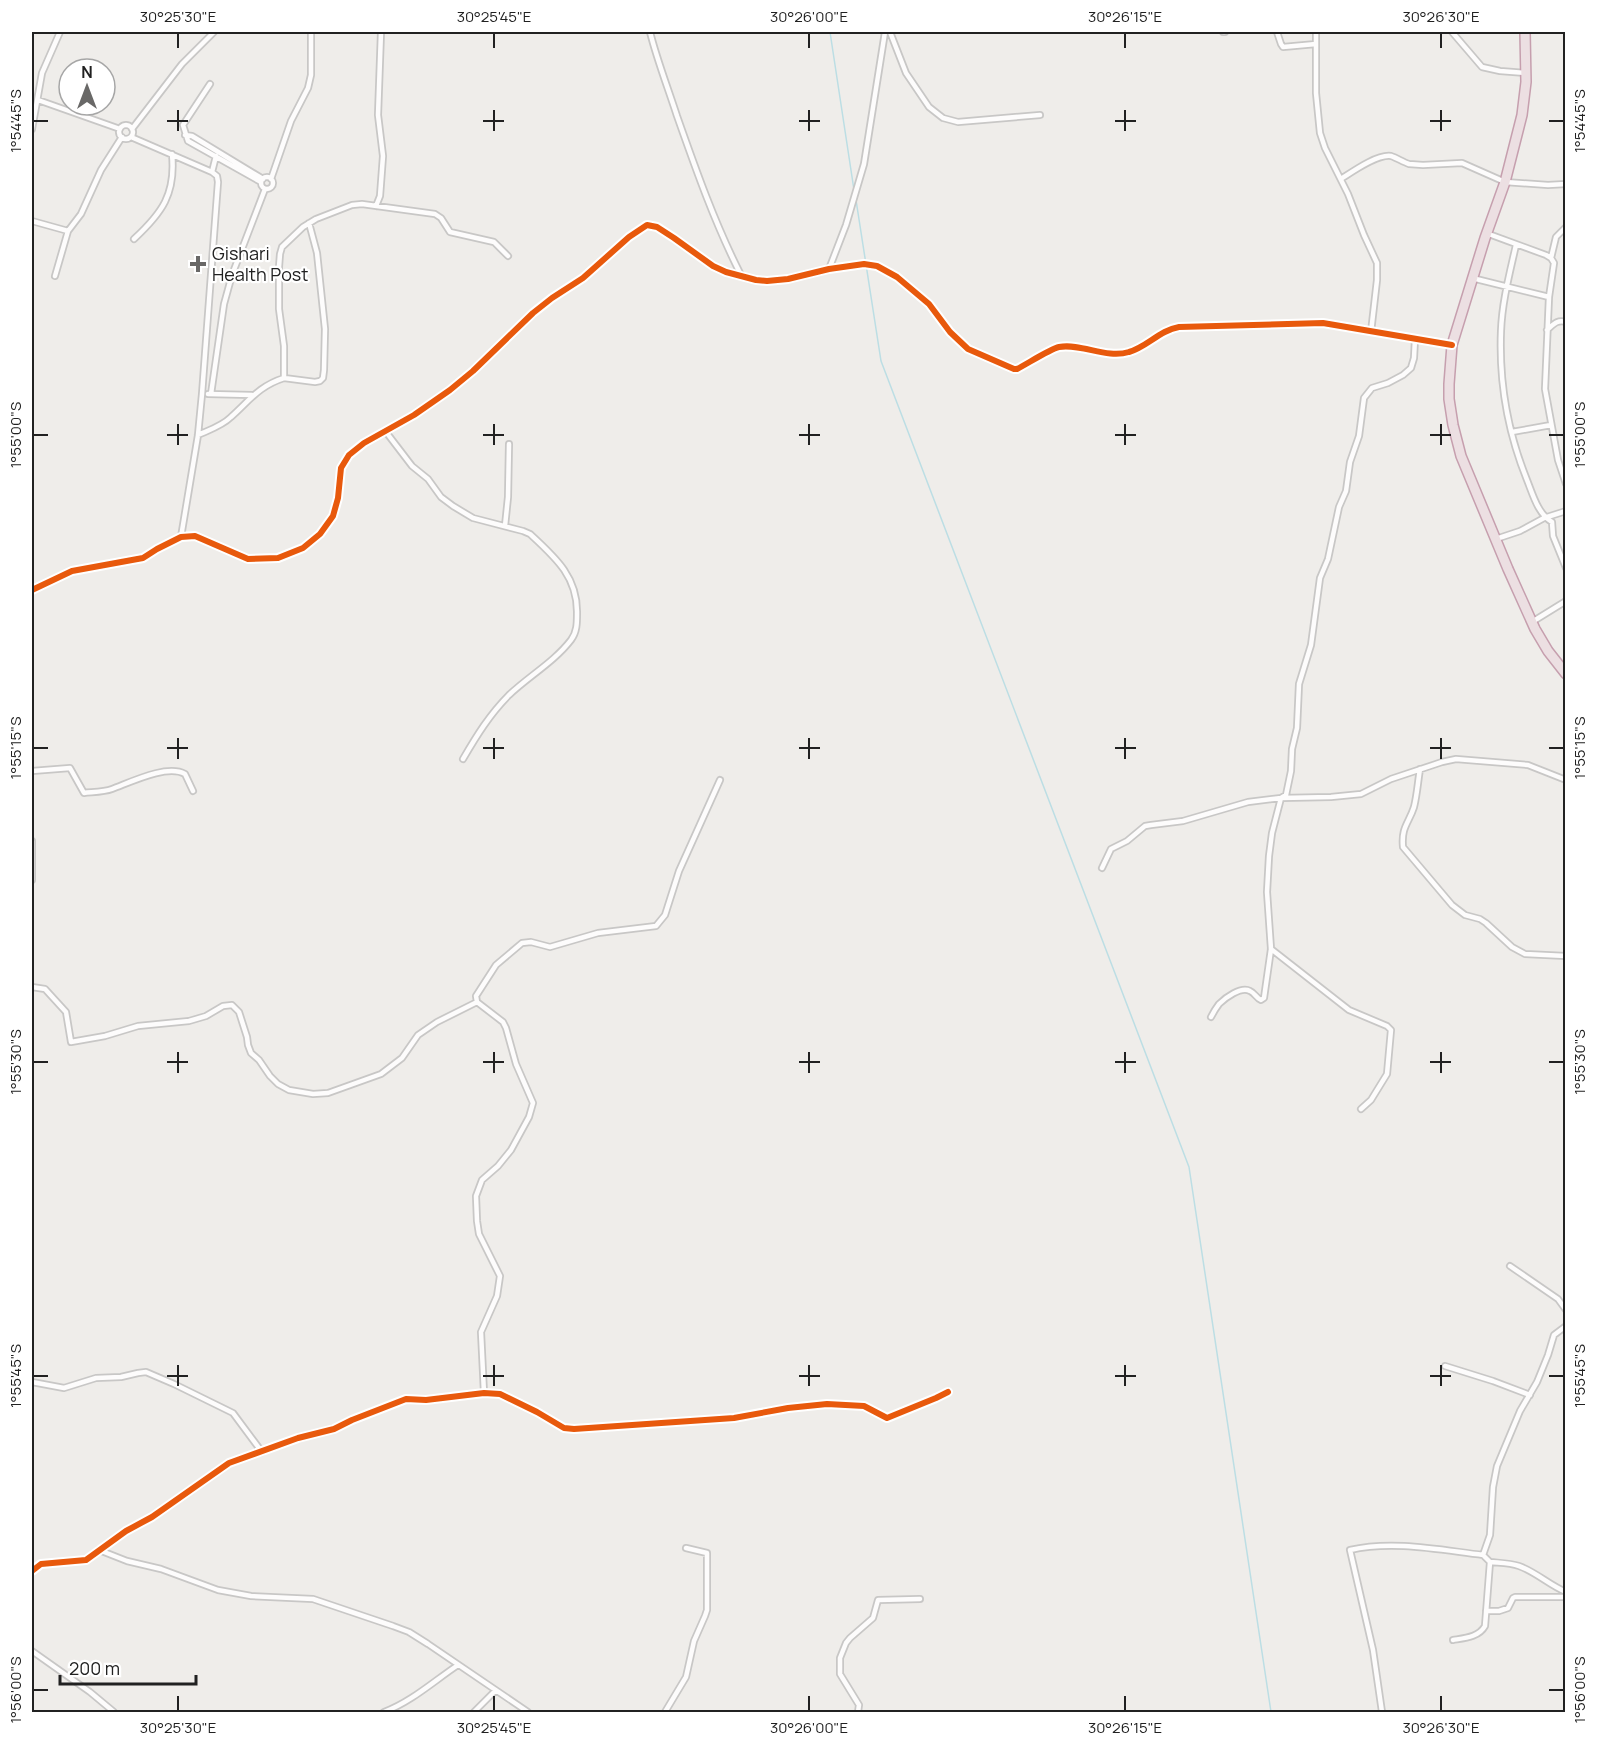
<svg xmlns="http://www.w3.org/2000/svg" width="1597" height="1744" viewBox="0 0 1597 1744" font-family="Manrope,sans-serif">
<style>
.lines{fill:none;stroke-linecap:round;stroke-linejoin:round}
.stream{stroke:#bcdee4;stroke-width:1.5}
.street-casing{stroke:#c8c7c6;stroke-width:8}
.highway-casing{stroke:#c69fae;stroke-width:12}
.street{stroke:#fdfcfc;stroke-width:4.5}
.highway{stroke:#ecdfe2;stroke-width:9}
.cycleway-casing{stroke:#fff;stroke-width:10}
.cycleway{stroke:#e8590c;stroke-width:6}
.ticks{fill:none;stroke:#212121;stroke-width:2}
.poi-dot{fill:#696867;stroke:#fff;stroke-width:2}
.labels{text-anchor:middle;stroke-width:4.5;stroke-linejoin:round;paint-order:stroke}
.poi-label{font-size:18px;fill:#212121;stroke:#fff;text-anchor:start}
.neatline{fill:none;stroke:#212121;stroke-width:2}
.ticks-label{font-size:15px;text-anchor:middle;fill:#212121}
</style>
<rect width="100%" height="100%" fill="#efedea"/>
<g class="lines">
<path class="stream" d="M830,32L854,190
M856,200L881,361L1189,1167L1271,1712"/>
<g class="street-casing">
<path id="street" d="M650,32C657,60 668,88 677,116C696,170 715,224 741,275
M890,32L906,73L929,107L943,118L958,122L1040,115
M1223,32H1225
M1277,32L1281,44L1283,47L1316,44
M1316,32V93L1320,133L1325,148L1348,194L1364,235L1377,263V280L1371,332
M1452,32L1482,67L1500,71L1526,73
M210,84L183,125L188,141L261,182
M38,100L120,129
M119 132a7 7 0 1 1 14 0a7 7 0 1 1-14 0Z
M32,129L42,73L60,32
M132,129L182,64L214,32
M185,135L192,136L263,179
M131,137L212,172L217,176L218,182L202,394L198,435L181,537
M212,172L216,156
M261 183a6 6 0 1 1 12 0a6 6 0 1 1-12 0Z
M271,179L291,121L308,88L311,75V32
M1341,179C1352,172 1377,154 1391,156C1397,158 1403,162 1409,164L1423,165L1462,163L1505,182L1548,185L1566,184
M376,206L380,196L383,156L378,115L381,32
M32,221L68,231
M1486,233L1546,255L1551,258L1554,263L1549,297L1545,389L1558,460L1566,484
M134,239C162,213 176,194 172,154
M1516,245C1510,272 1502,302 1501,331C1499,381 1508,433 1527,480C1533,495 1538,514 1552,522L1553,536L1566,568
M1551,258L1556,237L1566,227
M829,269L846,225L864,164L885,32
M55,276L68,231L81,214L101,170L122,137
M1472,278L1549,297
M1547,330C1553,325 1557,319 1566,322
M284,378L315,382L320,381L323,378L324,370L325,329L317,253L309,223
M208,394L252,395
M211,394L224,304L232,275L265,189
M386,432L412,466L428,479L441,497L453,506L473,518L523,531L530,534C555,557 578,577 577,614C577,623 577,632 571,640C554,662 529,676 509,695C490,714 477,735 463,759
M1512,432L1551,425
M198,435C209,430 222,426 231,417C250,400 259,386 284,378V346L279,309V267L280,254L282,247L303,227L316,219L352,205L362,204L435,214L441,218L450,232L494,242L508,256
M505,526L508,497L509,444
M1496,539L1520,531L1544,518L1566,511
M32,590L72,571L143,558L157,549L181,537L195,536L248,559L278,558L303,548L320,534L333,516L338,498L341,468L349,455L364,443L414,415L450,390L473,371L533,313L552,298L583,278L629,237L647,225L657,227L674,238L713,266L726,272L756,280L767,281L788,279L829,269L864,264L877,266L897,277L929,304L950,332L968,349L1014,369H1017C1027,364 1050,349 1059,347C1082,343 1106,359 1129,352C1147,347 1160,330 1179,327L1323,323L1452,345
M1532,622L1566,601
M1420,769C1418,781 1417,795 1414,807C1409,823 1401,827 1403,847L1452,905L1465,915L1480,919L1486,923L1512,947L1525,954L1566,956
M32,771L70,768L84,793C93,792 104,792 112,789C131,782 167,764 185,774L193,791
M32,841V880
M1102,868L1111,849L1127,841L1145,826L1151,825L1183,821L1248,802L1281,798L1331,797L1361,794L1391,779L1442,762L1456,759L1528,765L1566,780
M1271,949L1349,1010L1387,1026L1391,1030L1387,1074L1371,1100L1361,1109
M32,987L45,989L66,1012L71,1042L105,1036L138,1026L189,1021L206,1016L223,1006L232,1005L239,1012L247,1037L248,1045L251,1053L259,1060L270,1076L278,1084L289,1090L313,1094L328,1093L381,1074L402,1058L418,1035L437,1022L477,1002
M1211,1017C1213,1013 1216,1008 1219,1004C1225,998 1241,986 1250,991C1255,993 1256,998 1261,1000L1264,998L1271,949L1267,892L1269,856L1272,833L1281,798L1286,795L1291,771L1292,749L1297,728L1299,684L1311,645L1320,578L1328,559L1339,507L1346,491L1350,462L1359,436L1364,398L1372,388L1388,383L1403,375L1411,368L1414,358L1415,339
M1510,1266L1558,1299L1566,1310
M1445,1366L1493,1381L1530,1395
M32,1382L64,1388L96,1378L121,1377L138,1373L146,1372L174,1384L233,1413L262,1452
M484,1393L481,1332L497,1296L500,1276L479,1234L477,1221L476,1196L482,1180L498,1166L511,1150L529,1117L533,1103L516,1064L506,1028L503,1022L477,1002L476,996L496,965L522,943L531,942L550,947L598,933L656,926L665,915L679,871L720,780
M99,1550L127,1561L161,1569L218,1590L251,1596L313,1599L393,1626L409,1632L428,1644L528,1712
M1490,1562C1500,1563 1510,1563 1519,1566C1536,1572 1549,1585 1566,1592
M32,1571L41,1564L86,1560L126,1531L152,1517L229,1463L298,1438L334,1429L352,1420L406,1399L426,1400L484,1393L500,1394L537,1412L564,1428L574,1429L734,1418L788,1408L827,1404L864,1406L887,1418L936,1398L948,1392
M1486,1611H1499L1508,1608L1513,1598L1515,1597H1566
M1453,1640C1465,1638 1479,1637 1485,1626L1490,1562L1483,1555L1490,1535L1493,1487L1497,1466L1520,1411L1537,1382L1548,1355L1554,1335L1566,1326
M32,1651L90,1692L114,1712
M384,1712C411,1702 434,1681 458,1665
M474,1712L495,1691
M665,1712L686,1677L694,1641L705,1616L707,1610V1553L686,1548
M858,1712L859,1705L840,1674V1658L846,1643L850,1638L873,1618L878,1600L920,1599
M1382,1712L1373,1650L1350,1550C1393,1540 1440,1550 1483,1555"/>
</g>
<g class="highway-casing">
<path id="highway" d="M1525,32L1526,82L1522,115L1505,182L1485,238L1452,345L1449,384V399L1453,425L1461,456L1508,569L1535,629L1548,651L1566,674"/>
</g>
<use href="#street" class="street"/>
<use href="#highway" class="highway"/>
<g class="cycleway-casing">
<path id="cycleway" d="M32,590L72,571L143,558L157,549L181,537L195,536L248,559L278,558L303,548L320,534L333,516L338,498L341,468L349,455L364,443L414,415L450,390L473,371L533,313L552,298L583,278L629,237L647,225L657,227L674,238L713,266L726,272L756,280L767,281L788,279L829,269L864,264L877,266L897,277L929,304L950,332L968,349L1014,369H1017C1027,364 1050,349 1059,347C1082,343 1106,359 1129,352C1147,347 1160,330 1179,327L1323,323L1452,345
M32,1571L41,1564L86,1560L126,1531L152,1517L229,1463L298,1438L334,1429L352,1420L406,1399L426,1400L484,1393L500,1394L537,1412L564,1428L574,1429L734,1418L788,1408L827,1404L864,1406L887,1418L936,1398L948,1392"/>
</g>
<use href="#cycleway" class="cycleway"/>
</g>
<path class="ticks" d="M178,33V48M494,33V48M809,33V48M1125,33V48M1441,33V48M178,110V131M494,110V131M809,110V131M1125,110V131M1441,110V131M33,121H48M167,121H188M483,121H504M799,121H820M1115,121H1136M1430,121H1451M1549,121H1564M178,424V445M494,424V445M809,424V445M1125,424V445M1441,424V445M33,435H48M167,435H188M483,435H504M799,435H820M1115,435H1136M1430,435H1451M1549,435H1564M178,738V759M494,738V759M809,738V759M1125,738V759M1441,738V759M33,748H48M167,748H188M483,748H504M799,748H820M1115,748H1136M1430,748H1451M1549,748H1564M178,1052V1073M494,1052V1073M809,1052V1073M1125,1052V1073M1441,1052V1073M33,1062H48M167,1062H188M483,1062H504M799,1062H820M1115,1062H1136M1430,1062H1451M1549,1062H1564M178,1365V1386M494,1365V1386M809,1365V1386M1125,1365V1386M1441,1365V1386M33,1376H48M167,1376H188M483,1376H504M799,1376H820M1115,1376H1136M1430,1376H1451M1549,1376H1564M33,1690H48M1549,1690H1564M178,1696V1711M494,1696V1711M809,1696V1711M1125,1696V1711M1441,1696V1711"/>
<path class="poi-dot" d="M195 255h6v6h6v6h-6v6h-6v-6h-6v-6h6z"/>
<g class="labels">
<g class="poi-label">
<text x="212" y="260">Gishari<tspan x="212" dy="21">Health Post</tspan></text>
</g>
</g>
<rect width="1597" height="1744" fill="none" stroke="#ffffff" stroke-width="66"/>
<g transform="translate(87 87)"><circle r="28" fill="#ffffff" stroke="#a6a6a6" stroke-width="1.5"/>
<path d="M0-4.5L10 22L0 15L-10 22Z" fill="#696867"/>
<text y="-9" font-size="16" font-weight="bold" text-anchor="middle" fill="#212121">N</text>
</g>
<path d="M60 1675v9h136v-9" fill="none" stroke="#212121" stroke-width="3"/>
<text x="69" y="1675" font-size="18" fill="#212121" stroke="#ffffff" stroke-width="4.5" paint-order="stroke">200 m</text>
<rect x="33" y="33" width="1531" height="1678" class="neatline"/>
<g class="ticks-label">
<text x="178" y="22">30°25'30"E</text>
<text x="494" y="22">30°25'45"E</text>
<text x="809" y="22">30°26'00"E</text>
<text x="1125" y="22">30°26'15"E</text>
<text x="1441" y="22">30°26'30"E</text>
<text transform="translate(16 121) rotate(-90)" y="5">1°54'45"S</text>
<text transform="translate(1580 121) rotate(-90)" y="5">1°54'45"S</text>
<text transform="translate(16 435) rotate(-90)" y="5">1°55'00"S</text>
<text transform="translate(1580 435) rotate(-90)" y="5">1°55'00"S</text>
<text transform="translate(16 748) rotate(-90)" y="5">1°55'15"S</text>
<text transform="translate(1580 748) rotate(-90)" y="5">1°55'15"S</text>
<text transform="translate(16 1062) rotate(-90)" y="5">1°55'30"S</text>
<text transform="translate(1580 1062) rotate(-90)" y="5">1°55'30"S</text>
<text transform="translate(16 1376) rotate(-90)" y="5">1°55'45"S</text>
<text transform="translate(1580 1376) rotate(-90)" y="5">1°55'45"S</text>
<text transform="translate(16 1690) rotate(-90)" y="5">1°56'00"S</text>
<text transform="translate(1580 1690) rotate(-90)" y="5">1°56'00"S</text>
<text x="178" y="1733">30°25'30"E</text>
<text x="494" y="1733">30°25'45"E</text>
<text x="809" y="1733">30°26'00"E</text>
<text x="1125" y="1733">30°26'15"E</text>
<text x="1441" y="1733">30°26'30"E</text>
</g>
</svg>
